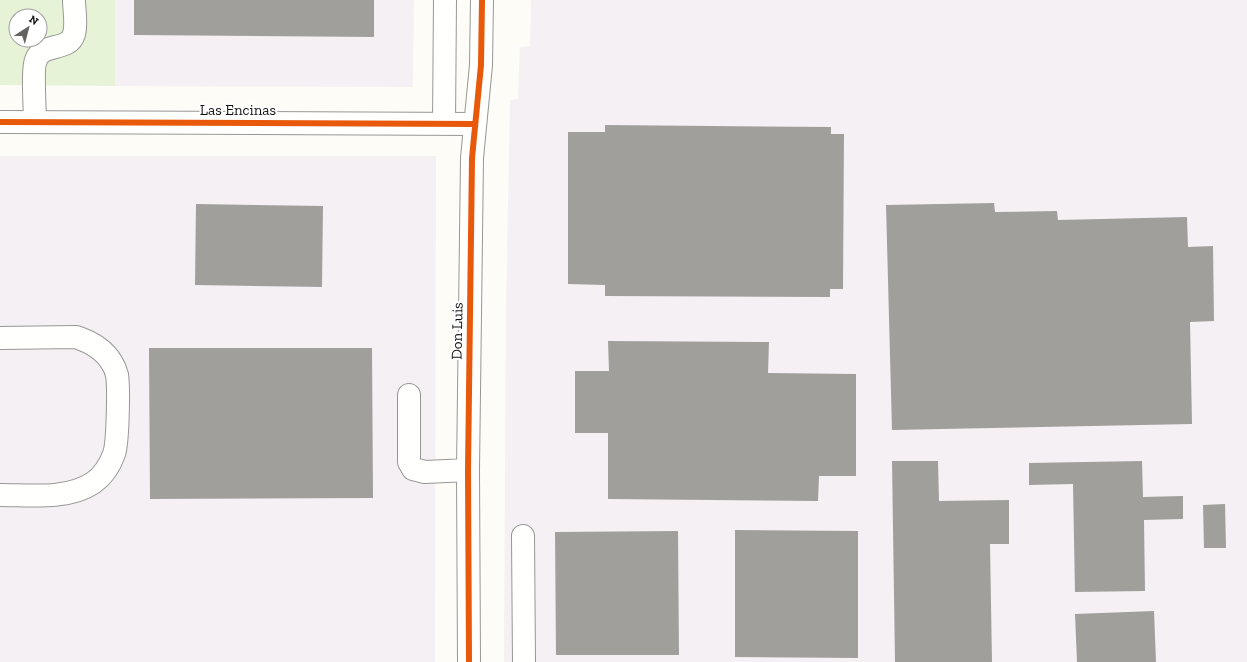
<svg xmlns="http://www.w3.org/2000/svg" width="1247" height="662" viewBox="0 0 1247 662" font-family="'Zilla Slab',serif">
  <style>
    .industrial { fill: #f5f0f3 }
    .green { fill: #e7f3d7; fill-rule: evenodd }
    .building { fill: #a19f9c }
    .lines { fill: none; stroke-linecap: round; stroke-linejoin: round }
    .minor-casing { stroke: #979795; stroke-width: 24 }
    .minor { stroke: #fffffe; stroke-width: 22 }
    .cycleway-casing { stroke: #fff; stroke-width: 8 }
    .cycleway { stroke: #e8590c; stroke-width: 6 }
    .labels { text-anchor: middle; dominant-baseline: central; stroke-width: 4; stroke-linejoin: round; paint-order: stroke }
    .street-label { font-size: 15px; fill: #111; stroke: #fff }
  </style>
  <rect width="100%" height="100%" fill="#fdfcf7"/>
  <path class="industrial" d="M115 0H414L413 87 115 86Z
    M531 0H1247V662H504L506 309 510 100 518 99 520 47 530 46Z
    M0 156H436L435 662H0Z"/>
  <path class="green" d="M0 0H115V86L0 85ZM16 16H40V40H16Z"/>
  <path class="building" d="M134 0H374V37L134 35Z
    M605 125 831 127V134H844L843 289H830V297L605 296V285L568 284V132H605Z
    M994 203 995 212 1057 211 1058 220 1187 217 1188 247 1213 246 1214 321 1190 322 1192 424 892 430 886 205Z
    M196 204 323 206 322 287 195 285Z
    M608 341 769 342 768 373 856 374V476H819L818 501 608 499V433H575V371H609Z
    M149 348H372L373 498 150 499Z
    M892 461H938L939 501 1009 500V544H990L992 662H895Z
    M1142 461 1143 497 1183 496V519L1144 520 1145 591 1075 592 1073 484 1029 485V463Z
    M1225 504 1226 548H1204L1203 505Z
    M735 530 858 531V658L735 657Z
    M678 531 679 655H556L555 532Z
    M1154 611 1156 662H1077L1075 614Z"/>
  <g class="lines">
    <defs>
      <path id="minor" d="M0 122 475 124
        M35 122C35 110 32 68 36 60 42 42 69 52 74 34 77 24 74 10 74 0
        M444 124 445 0
        M0 338 76 337C91 342 104 349 112 363 114 366 116 371 117 375 119 387 118 443 114 454 110 465 103 476 93 483 67 500 30 495 0 495
        M409 395V462L413 469 425 472 468 470
        M523 536 524 662
        M469 662 468 470 472 158 481 65 482 0"/>
    </defs>
    <use href="#minor" class="minor-casing"/>
    <use href="#minor" class="minor"/>
    <defs>
      <path id="cycleway" d="M0 122 475 124
        M469 662 468 470 472 158 481 65 482 0"/>
    </defs>
    <use href="#cycleway" class="cycleway-casing"/>
    <use href="#cycleway" class="cycleway"/>
  </g>
  <g class="labels">
    <g class="street-label">
      <text x="238" y="110">Las Encinas</text>
      <text transform="translate(457 331) rotate(-89)">Don Luis</text>
    </g>
  </g>
  <g transform="translate(28 28) rotate(36)"><circle r="19" fill="#ffffff" stroke="#a0a0a0"/>
  <path d="M0-3L7 15L0 10L-7 15Z" fill="#646362"/>
  <text y="-6" font-size="11" font-weight="bold" text-anchor="middle" fill="#111111">N</text>
  </g>
</svg>
